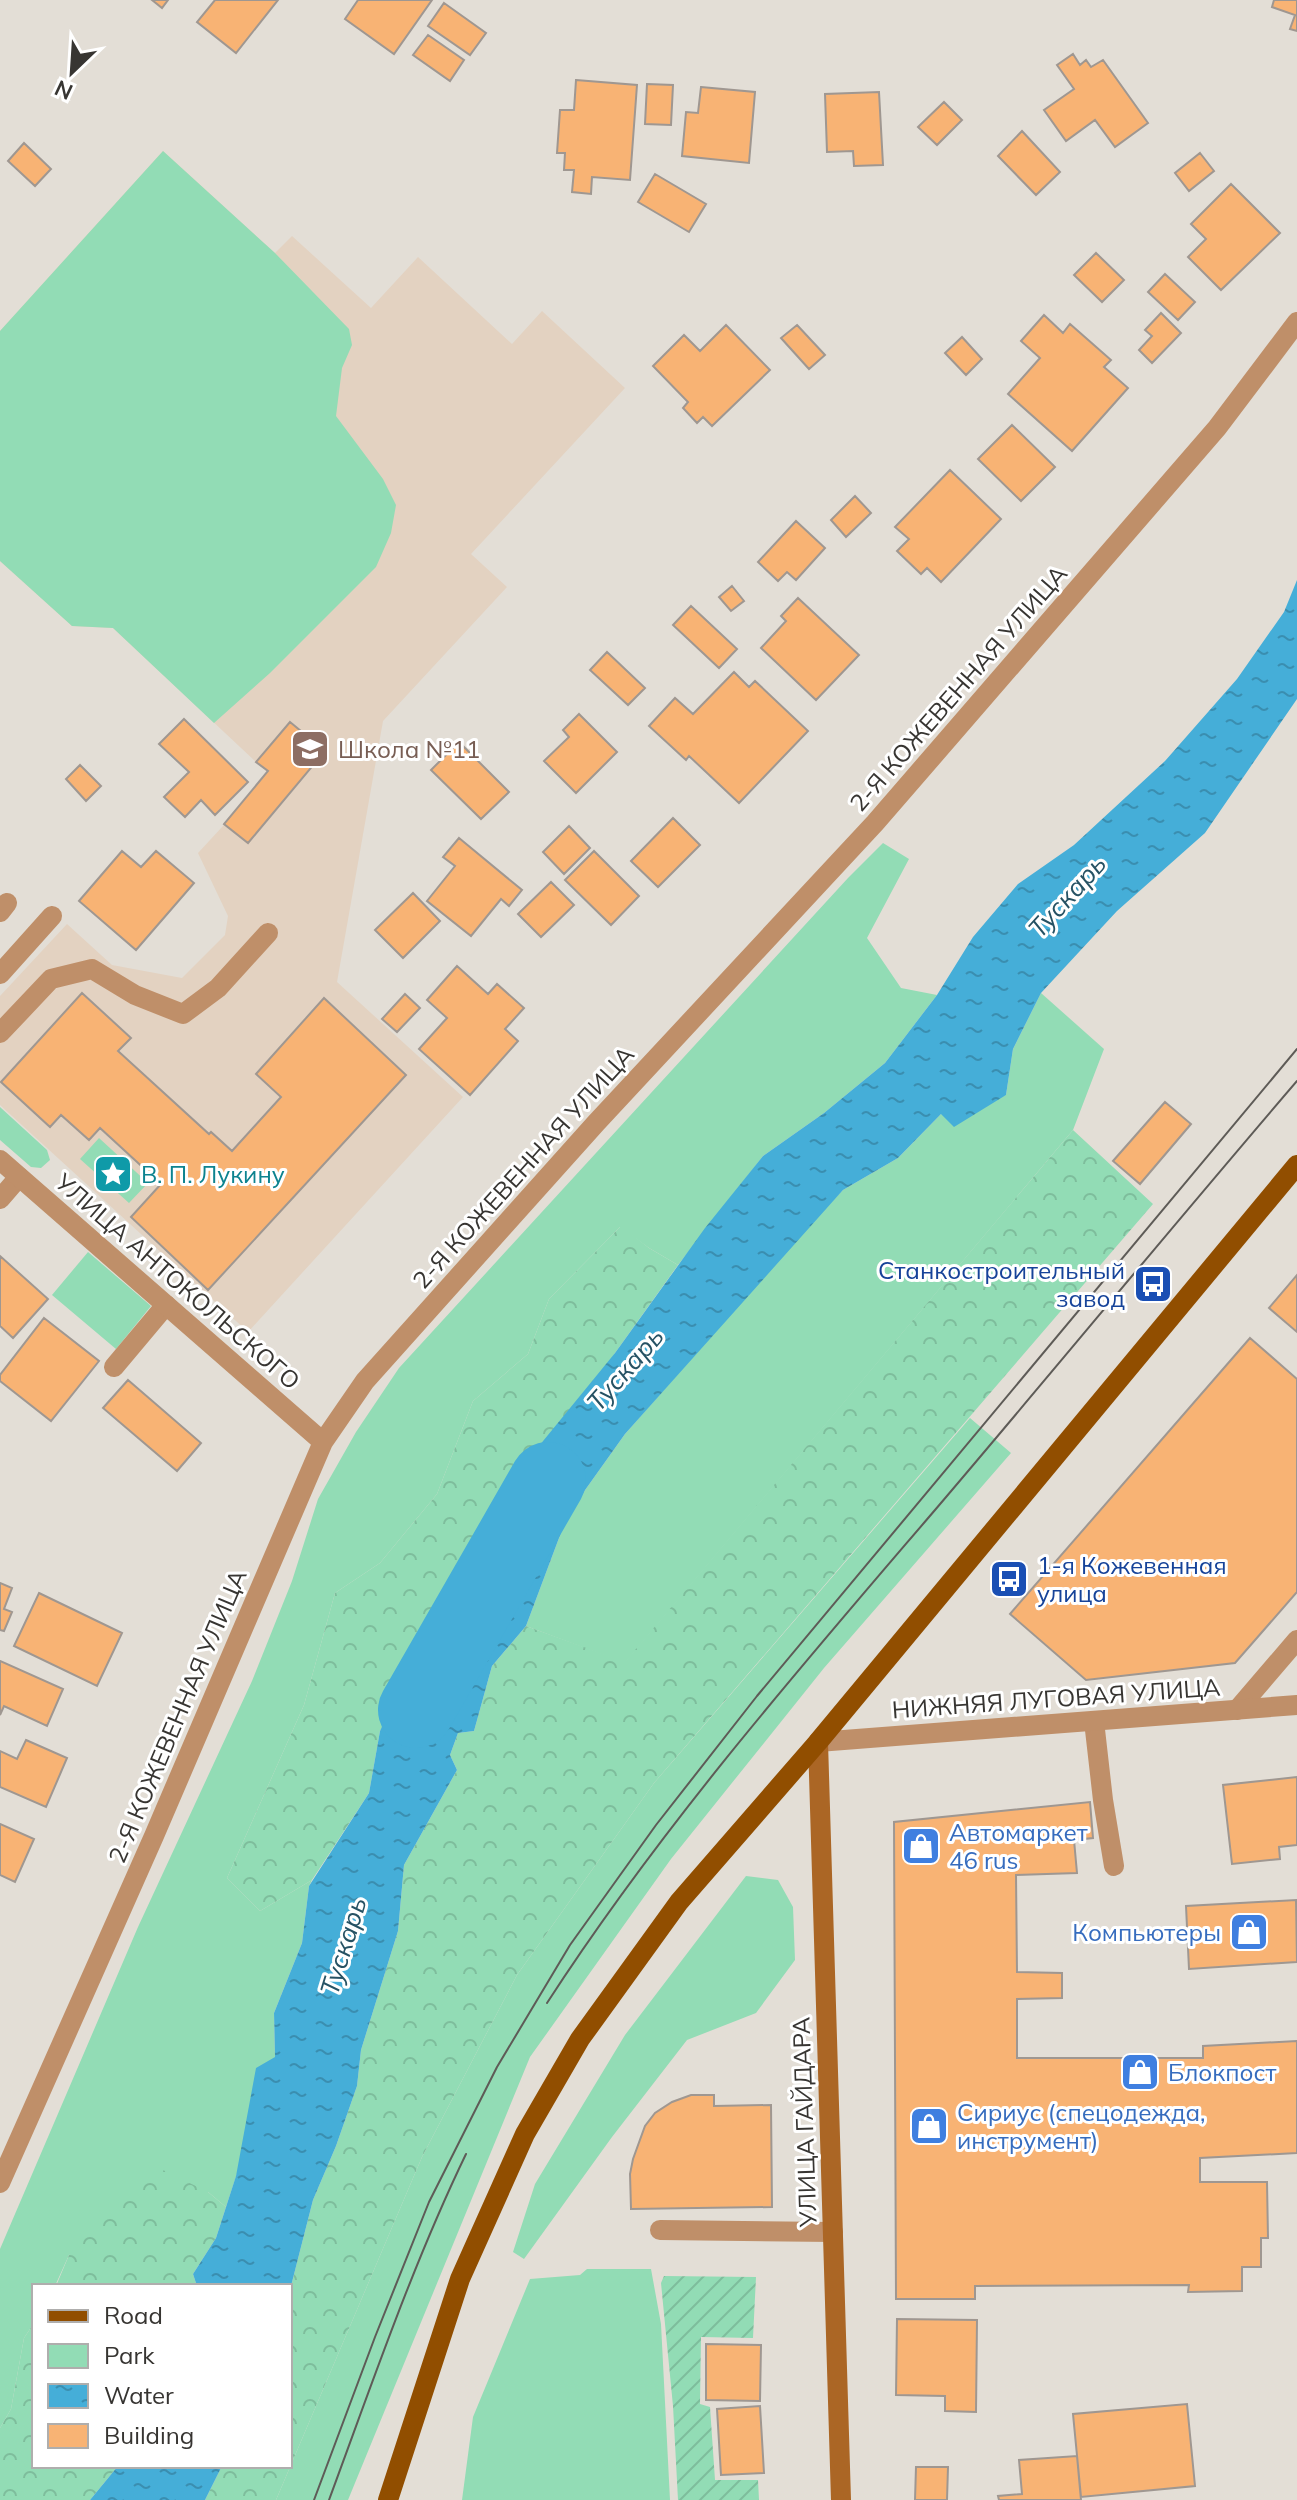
<svg xmlns="http://www.w3.org/2000/svg" width="1297" height="2500" viewBox="0 0 1297 2500" font-family="Mulish,sans-serif">
  <style>
    .education { fill: #e3d2c1 }
    .green { fill: #92dcb5 }
    .forest { fill: url(#forest-crowns) }
    .garden { fill: url(#garden-furrows) }
    .water { fill: url(#water-ripples) }
    .lines { fill: none; stroke-linecap: round; stroke-linejoin: round }
    .river { stroke: #45aed8; stroke-width: 76 }
    .building { fill: #f8b374; stroke: #9f9791; stroke-width: 2 }
    .lane { stroke: #bf8f69; stroke-width: 20 }
    .street { stroke: #bf8f69; stroke-width: 20 }
    .secondary { stroke: #ab6625; stroke-width: 20 }
    .primary { stroke: #914e00; stroke-width: 20 }
    .tram { stroke: #5e5b57; stroke-width: 2 }
    .labels { text-anchor: middle; dominant-baseline: central; stroke-width: 6; stroke-linejoin: round; paint-order: stroke }
    .street-label { font-size: 24px; fill: #373532; stroke: #fff }
    .education-label { font-size: 24px; fill: #785e54; stroke: #fff; text-anchor: start }
    .culture-label { font-size: 24px; fill: #0d838f; stroke: #fff; text-anchor: start }
    .transit-label { font-size: 24px; fill: #164399; stroke: #fff; text-anchor: end }
    .shop-label { font-size: 24px; fill: #366cbe; stroke: #fff; text-anchor: start }
    .water-label { font-size: 26px; font-style: italic; fill: #265264; stroke: #fff }
  </style>
  <defs>
    <pattern id="forest-crowns" width="20" height="18" patternUnits="userSpaceOnUse" patternTransform="scale(2)"><rect width="20" height="18" fill="#92dcb5"/><path d="M2 6a3 3 0 1 1 6 0M12 15a3 3 0 1 1 6 0" fill="none" stroke="#7ebd9c"/></pattern>
    <pattern id="garden-furrows" width="10" height="10" patternUnits="userSpaceOnUse" patternTransform="scale(2)"><rect width="10" height="10" fill="#92dcb5"/><path d="M-1 1l2-2M0 10L10 0M9 11l2-2" fill="none" stroke="#7ebd9c"/></pattern>
    <pattern id="water-ripples" width="26" height="14" patternUnits="userSpaceOnUse" patternTransform="scale(2)"><rect width="26" height="14" fill="#45aed8"/><path d="M2 4q2-2 4 0t4 0M15 11q2-2 4 0t4 0" fill="none" stroke="#3a8eb0"/></pattern>
  </defs>
  <rect width="100%" height="100%" fill="#e3ded6"/>
  <path class="education" d="M163 151 275 253 292 236 371 308 418 257 512 344 542 311 625 388 471 554 507 587 383 721 337 982 463 1097 248 1332 0 1105V996L67 924 112 965 182 978 225 935 228 916 198 853 270 775 113 628 72 626 0 561V331Z"/>
  <path class="green" d="M163 151 275 253 349 329 352 345 342 368 336 416 383 479 396 505 391 533 376 567 270 673 214 723 113 628 72 626 0 561V331Z
    M883 843 909 859 867 938 901 988 937 995 885 1063 824 1113 763 1156 678 1265 649 1248 620 1227 549 1299 528 1354 473 1401 437 1494 380 1563 335 1593 304 1705 227 1878 260 1911 312 1880 309 1886 302 1943 274 2013 275 2057 226 2207 208 2192 69 2255 55 2286H34V2323L24 2338 11 2409 0 2428V2249L138 1927 252 1681 292 1581 318 1499 356 1432 399 1368 848 878Z
    M1041 993 1104 1049 1073 1130 625 1663 526 1626 568 1514 625 1434 806 1229 843 1190 898 1158 941 1114 1006 1095 1013 1049Z
    M0 1107 47 1150 50 1160 41 1168 31 1167 0 1140Z
    M99 1138 148 1183 129 1203 80 1159Z
    M88 1252 151 1306 116 1349 52 1295Z
    M970 1418 1011 1453 824 1668 671 1859 530 2057 348 2500H276L422 2157 517 1975 654 1783Z
    M746 1876 778 1880 793 1907 795 1960 756 2013 687 2040 612 2137 524 2259 513 2252 535 2184 625 2035Z
    M587 2269H651L661 2324 670 2500H462L473 2417 530 2279 580 2275Z"/>
  <path class="forest" d="M1073 1130 1153 1204 654 1783 517 1975 422 2157 276 2500H205L222 2466H290V2290L313 2200 336 2146 357 2086 361 2050 398 1931 404 1865 457 1770 450 1755 458 1733 474 1731 492 1666 526 1626 625 1662Z
    M621 1226 649 1248 678 1265 615 1353 490 1552 497 1568 465 1624 443 1630 380 1731 369 1793 312 1880 260 1911 227 1878 304 1705 335 1593 380 1563 437 1494 473 1401 528 1354 549 1299Z
    M163 2170 208 2192 226 2207 216 2238 193 2274 197 2286H56L69 2255 115 2196Z
    M34 2323V2466H118L90 2500H0V2428L11 2409 24 2338Z"/>
  <path class="garden" d="M664 2276 756 2277 753 2338 701 2337 700 2404 710 2407 715 2480H758L759 2500H678L673 2406 661 2283Z"/>
  <path class="water" d="M1297 580V699L1205 833 1117 911 1041 993 1013 1049 1006 1095 954 1127 941 1114 898 1158 843 1190 625 1434 568 1514 526 1626 492 1666 474 1731 458 1733 450 1755 457 1770 404 1865 398 1931 361 2050 357 2086 336 2146 313 2200 290 2290V2286H197L193 2274 216 2238 236 2176 256 2068 275 2057 274 2013 302 1943 309 1886 369 1793 380 1731 417 1653 443 1630 465 1624 497 1568 490 1552 489 1529 530 1457 615 1353 705 1228 763 1156 824 1113 885 1063 937 995 973 937 1018 884 1074 845 1165 761 1237 679 1284 612Z
    M118 2466H222L205 2500H90Z"/>
  <g class="lines">
    <path class="river" d="M416 1710 548 1480"/>
  </g>
  <path class="building" d="M152 0H168L162 8Z
    M215 0H278L236 53 197 22Z
    M358 0H432L394 54 345 19Z
    M1274 0H1297V31L1290 29 1295 15 1272 7Z
    M444 3 486 33 470 55 428 26Z
    M428 35 464 60 450 81 413 55Z
    M1073 54 1080 65 1086 60 1091 67 1103 60 1148 123 1115 147 1095 120 1066 141 1044 110 1074 89 1057 65Z
    M576 80 637 85 630 180 592 177 591 194 572 192 574 170H564L565 153H557L560 110H574Z
    M647 84 673 85 671 125 645 124Z
    M701 87 755 92 749 163 682 156 686 112 698 113Z
    M879 92 883 165 854 166 853 151 827 152 825 94Z
    M944 102 962 120 937 145 918 127Z
    M1022 131 1060 172 1036 195 998 156Z
    M24 143 51 169 35 186 8 161Z
    M1200 153 1214 171 1189 191 1175 173Z
    M655 174 706 204 689 232 638 202Z
    M1231 184 1280 233 1221 290 1188 257 1206 239 1191 224Z
    M1096 253 1124 280 1102 302 1074 275Z
    M1165 274 1195 302 1178 320 1148 292Z
    M1161 313 1181 333 1152 363 1139 350 1152 336 1145 330Z
    M1044 315 1063 333 1070 324 1111 360 1104 367 1128 388 1072 451 1008 394 1040 358 1021 341Z
    M726 325 770 370 712 426 703 417 697 423 683 408 688 402 653 366 684 335 700 351Z
    M797 325 825 355 809 369 781 338Z
    M962 337 982 359 966 375 945 353Z
    M1012 425 1055 467 1021 501 978 459Z
    M950 470 1001 519 941 582 927 568 921 574 897 551 909 539 895 527Z
    M855 496 871 513 846 537 831 520Z
    M796 521 825 548 796 580 787 572 778 581 758 562Z
    M732 586 744 601 731 611 719 597Z
    M798 598 859 655 816 700 761 648 786 621 781 616Z
    M691 606 737 649 719 668 673 625Z
    M607 652 645 688 628 705 590 670Z
    M734 672 749 687 755 681 808 731 739 803 689 756 686 760 649 726 675 698 693 714Z
    M579 714 617 752 576 793 544 761 569 737 563 730Z
    M184 719 248 782 215 815 201 800 185 817 164 797 189 772 159 744Z
    M290 722 325 751 248 843 224 824 268 771 256 762Z
    M459 742 509 792 481 819 431 770Z
    M80 765 101 786 86 801 66 779Z
    M673 818 700 845 658 887 631 861Z
    M569 826 590 848 564 874 543 852Z
    M459 838 522 890 509 906 501 899 471 936 427 901 455 866 443 857Z
    M122 851 141 867 156 851 194 883 136 950 79 901Z
    M594 851 639 896 611 925 565 880Z
    M551 882 574 905 541 937 518 914Z
    M413 893 440 921 403 958 375 930Z
    M457 966 488 994 497 984 524 1008 505 1029 518 1041 470 1095 419 1049 447 1018 427 1000Z
    M82 993 131 1038 118 1051 209 1134 211 1132 232 1151 281 1097 256 1074 324 998 406 1075 208 1290 131 1217 161 1184 100 1128 89 1140 61 1115 50 1127 1 1082Z
    M405 994 420 1008 397 1032 382 1019Z
    M1165 1102 1191 1124 1140 1184 1113 1161Z
    M0 1256 48 1299 13 1338 0 1326Z
    M1297 1275V1332L1269 1308Z
    M44 1318 99 1361 51 1421 0 1381V1375Z
    M1250 1338 1297 1379V1592L1235 1663 1086 1680 1010 1614Z
    M128 1380 201 1443 177 1471 103 1408Z
    M0 1583 12 1588 4 1609 12 1612 4 1631 0 1630Z
    M39 1593 122 1633 97 1686 14 1646Z
    M0 1661 63 1689 47 1726 4 1706 0 1715Z
    M26 1740 67 1758 46 1807 0 1787V1751L17 1759Z
    M1297 1777V1845L1279 1847 1280 1859 1232 1864 1223 1785Z
    M1090 1802 1093 1838 1074 1840 1077 1873 1016 1875 1017 1972 1062 1973V1998L1017 1999V2058H1203V2046L1297 2041V2153L1200 2158V2182H1267L1268 2238H1261V2267H1242V2291L1188 2292 1189 2285 975 2286V2299H896L894 1822Z
    M0 1824 34 1839 15 1882 0 1875Z
    M1296 1900 1297 1962 1189 1969 1186 1906Z
    M691 2095H714V2106L771 2105 772 2207 631 2209 630 2174 633 2159 645 2126 655 2113 672 2102Z
    M897 2319 977 2320 976 2412 945 2411V2396L896 2395Z
    M706 2344 761 2345 760 2401 706 2400Z
    M1187 2404 1195 2486 1081 2497 1073 2414Z
    M760 2406 764 2473 721 2475 717 2409Z
    M1077 2456 1081 2500H999L998 2496 1022 2494 1019 2460Z
    M916 2467H948L947 2500H915Z"/>
  <g class="lines">
    <path class="lane" d="M0 912 7 903
      M0 974 52 916
      M0 1033 51 979 92 969 135 995 183 1014 218 988 268 933
      M0 1199 19 1177
      M114 1367 166 1305
      M1237 1710 1297 1640
      M1094 1721 1103 1800 1114 1866
      M660 2230 833 2232"/>
    <path class="street" d="M0 1160 323 1442
      M818 1742 1297 1705
      M0 2183 154 1836 323 1442 365 1381 596 1123 875 823 1217 428 1297 322"/>
    <path class="secondary" d="M818 1742 841 2500"/>
    <path class="primary" d="M388 2500 460 2279 525 2134 580 2039 679 1902 818 1742 1297 1165"/>
    <path class="tram" d="M547 2003C661 1827 799 1669 935 1510 1056 1368 1175 1223 1297 1081
      M314 2500 375 2337 429 2202 497 2067 570 1945 656 1825 757 1696 1297 1049
      M329 2500C372 2384 412 2266 466 2154"/>
  </g>
  <defs>
    <symbol id="school-square" viewBox="-11 -11 22 22"><rect x="-9" y="-9" width="18" height="18" rx="4" fill="#8d6e63" stroke="#fff"/><path d="M0-5L7-2L0 1L-7-2ZM-4 1L0 2.5L4 1V4Q0 6-4 4Z" fill="#fff"/></symbol>
    <symbol id="sight-square" viewBox="-11 -11 22 22"><rect x="-9" y="-9" width="18" height="18" rx="4" fill="#0f9aa8" stroke="#fff"/><path d="M0-6L1.8-2.2L6-1.7L2.9 1.2L3.7 5.4L0 3.3L-3.7 5.4L-2.9 1.2L-6-1.7L-1.8-2.2Z" fill="#fff"/></symbol>
    <symbol id="bus-square" viewBox="-11 -11 22 22"><rect x="-9" y="-9" width="18" height="18" rx="4" fill="#1a4fb4" stroke="#fff"/><path d="M-5-6H5V4H4V6H2V4H-2V6H-4V4H-5ZM-3.5-4V0h7V-4ZM-3.5 1.2v1.5H-2V1.2ZM2 1.2v1.5H3.5V1.2Z" fill="#fff"/></symbol>
    <symbol id="shop-square" viewBox="-11 -11 22 22"><rect x="-9" y="-9" width="18" height="18" rx="4" fill="#3f7fe0" stroke="#fff"/><path d="M-5-2.5h2.3a2.7 3.5 0 0 1 5.4 0H5L5.5 6h-11ZM-1.5-2.5h3a1.5 2.3 0 0 0-3 0Z" fill="#fff"/></symbol>
  </defs>
  <g fill-rule="evenodd">
    <use href="#school-square" x="288" y="727" width="44" height="44"/>
    <use href="#sight-square" x="91" y="1152" width="44" height="44"/>
    <use href="#bus-square" x="1131" y="1262" width="44" height="44"/>
    <use href="#bus-square" x="987" y="1557" width="44" height="44"/>
    <use href="#shop-square" x="899" y="1824" width="44" height="44"/>
    <use href="#shop-square" x="1227" y="1910" width="44" height="44"/>
    <use href="#shop-square" x="1118" y="2050" width="44" height="44"/>
    <use href="#shop-square" x="907" y="2104" width="44" height="44"/>
  </g>
  <g class="labels">
    <g class="street-label">
      <text transform="translate(958 688) rotate(-49)">2-Я КОЖЕВЕННАЯ УЛИЦА</text>
      <text transform="translate(523 1167) rotate(-48)">2-Я КОЖЕВЕННАЯ УЛИЦА</text>
      <text transform="translate(178 1281) rotate(41)">УЛИЦА АНТОКОЛЬСКОГО</text>
      <text transform="translate(1056 1698) rotate(-4)">НИЖНЯЯ ЛУГОВАЯ УЛИЦА</text>
      <text transform="translate(177 1716) rotate(-67)">2-Я КОЖЕВЕННАЯ УЛИЦА</text>
      <text transform="translate(804 2122) rotate(-92)">УЛИЦА ГАЙДАРА</text>
    </g>
    <g class="education-label">
      <text x="338" y="749">Школа №11</text>
    </g>
    <g class="culture-label">
      <text x="141" y="1174">В. П. Лукину</text>
    </g>
    <g class="transit-label">
      <text x="1125" y="1270">Станкостроительный<tspan x="1125" dy="28">завод</tspan></text>
      <text x="1037" y="1565" text-anchor="start">1-я Кожевенная<tspan x="1037" dy="28">улица</tspan></text>
    </g>
    <g class="shop-label">
      <text x="949" y="1832">Автомаркет<tspan x="949" dy="28">46 rus</tspan></text>
      <text x="1221" y="1932" text-anchor="end">Компьютеры</text>
      <text x="1168" y="2072">Блокпост</text>
      <text x="957" y="2112">Сириус (спецодежда,<tspan x="957" dy="28">инструмент)</tspan></text>
    </g>
    <g class="water-label">
      <text transform="translate(1067 896) rotate(-48)">Тускарь</text>
      <text transform="translate(625 1369) rotate(-49)">Тускарь</text>
      <text transform="translate(343 1946) rotate(-73)">Тускарь</text>
    </g>
  </g>
  <rect x="32" y="2284" width="260" height="184" fill="#ffffff" stroke="#afaead" stroke-width="2"/>
  <rect x="48" y="2310" width="40" height="12" fill="#914e00" stroke="#afaead" stroke-width="2"/>
  <text x="104" y="2324" font-size="24" fill="#373532">Road</text>
  <rect x="48" y="2344" width="40" height="24" fill="#92dcb5" stroke="#afaead" stroke-width="2"/>
  <text x="104" y="2364" font-size="24" fill="#373532">Park</text>
  <rect x="48" y="2384" width="40" height="24" fill="url(#water-ripples)" stroke="#afaead" stroke-width="2"/>
  <text x="104" y="2404" font-size="24" fill="#373532">Water</text>
  <rect x="48" y="2424" width="40" height="24" fill="#f8b374" stroke="#afaead" stroke-width="2"/>
  <text x="104" y="2444" font-size="24" fill="#373532">Building</text>
  <g transform="translate(72 72) rotate(205)" stroke="#ffffff" stroke-width="6" paint-order="stroke">
  <path d="M0-6L14 30L0 20L-14 30Z" fill="#373532"/>
  <text y="-12" font-size="22" font-weight="bold" text-anchor="middle" fill="#373532">N</text>
  </g>
</svg>
